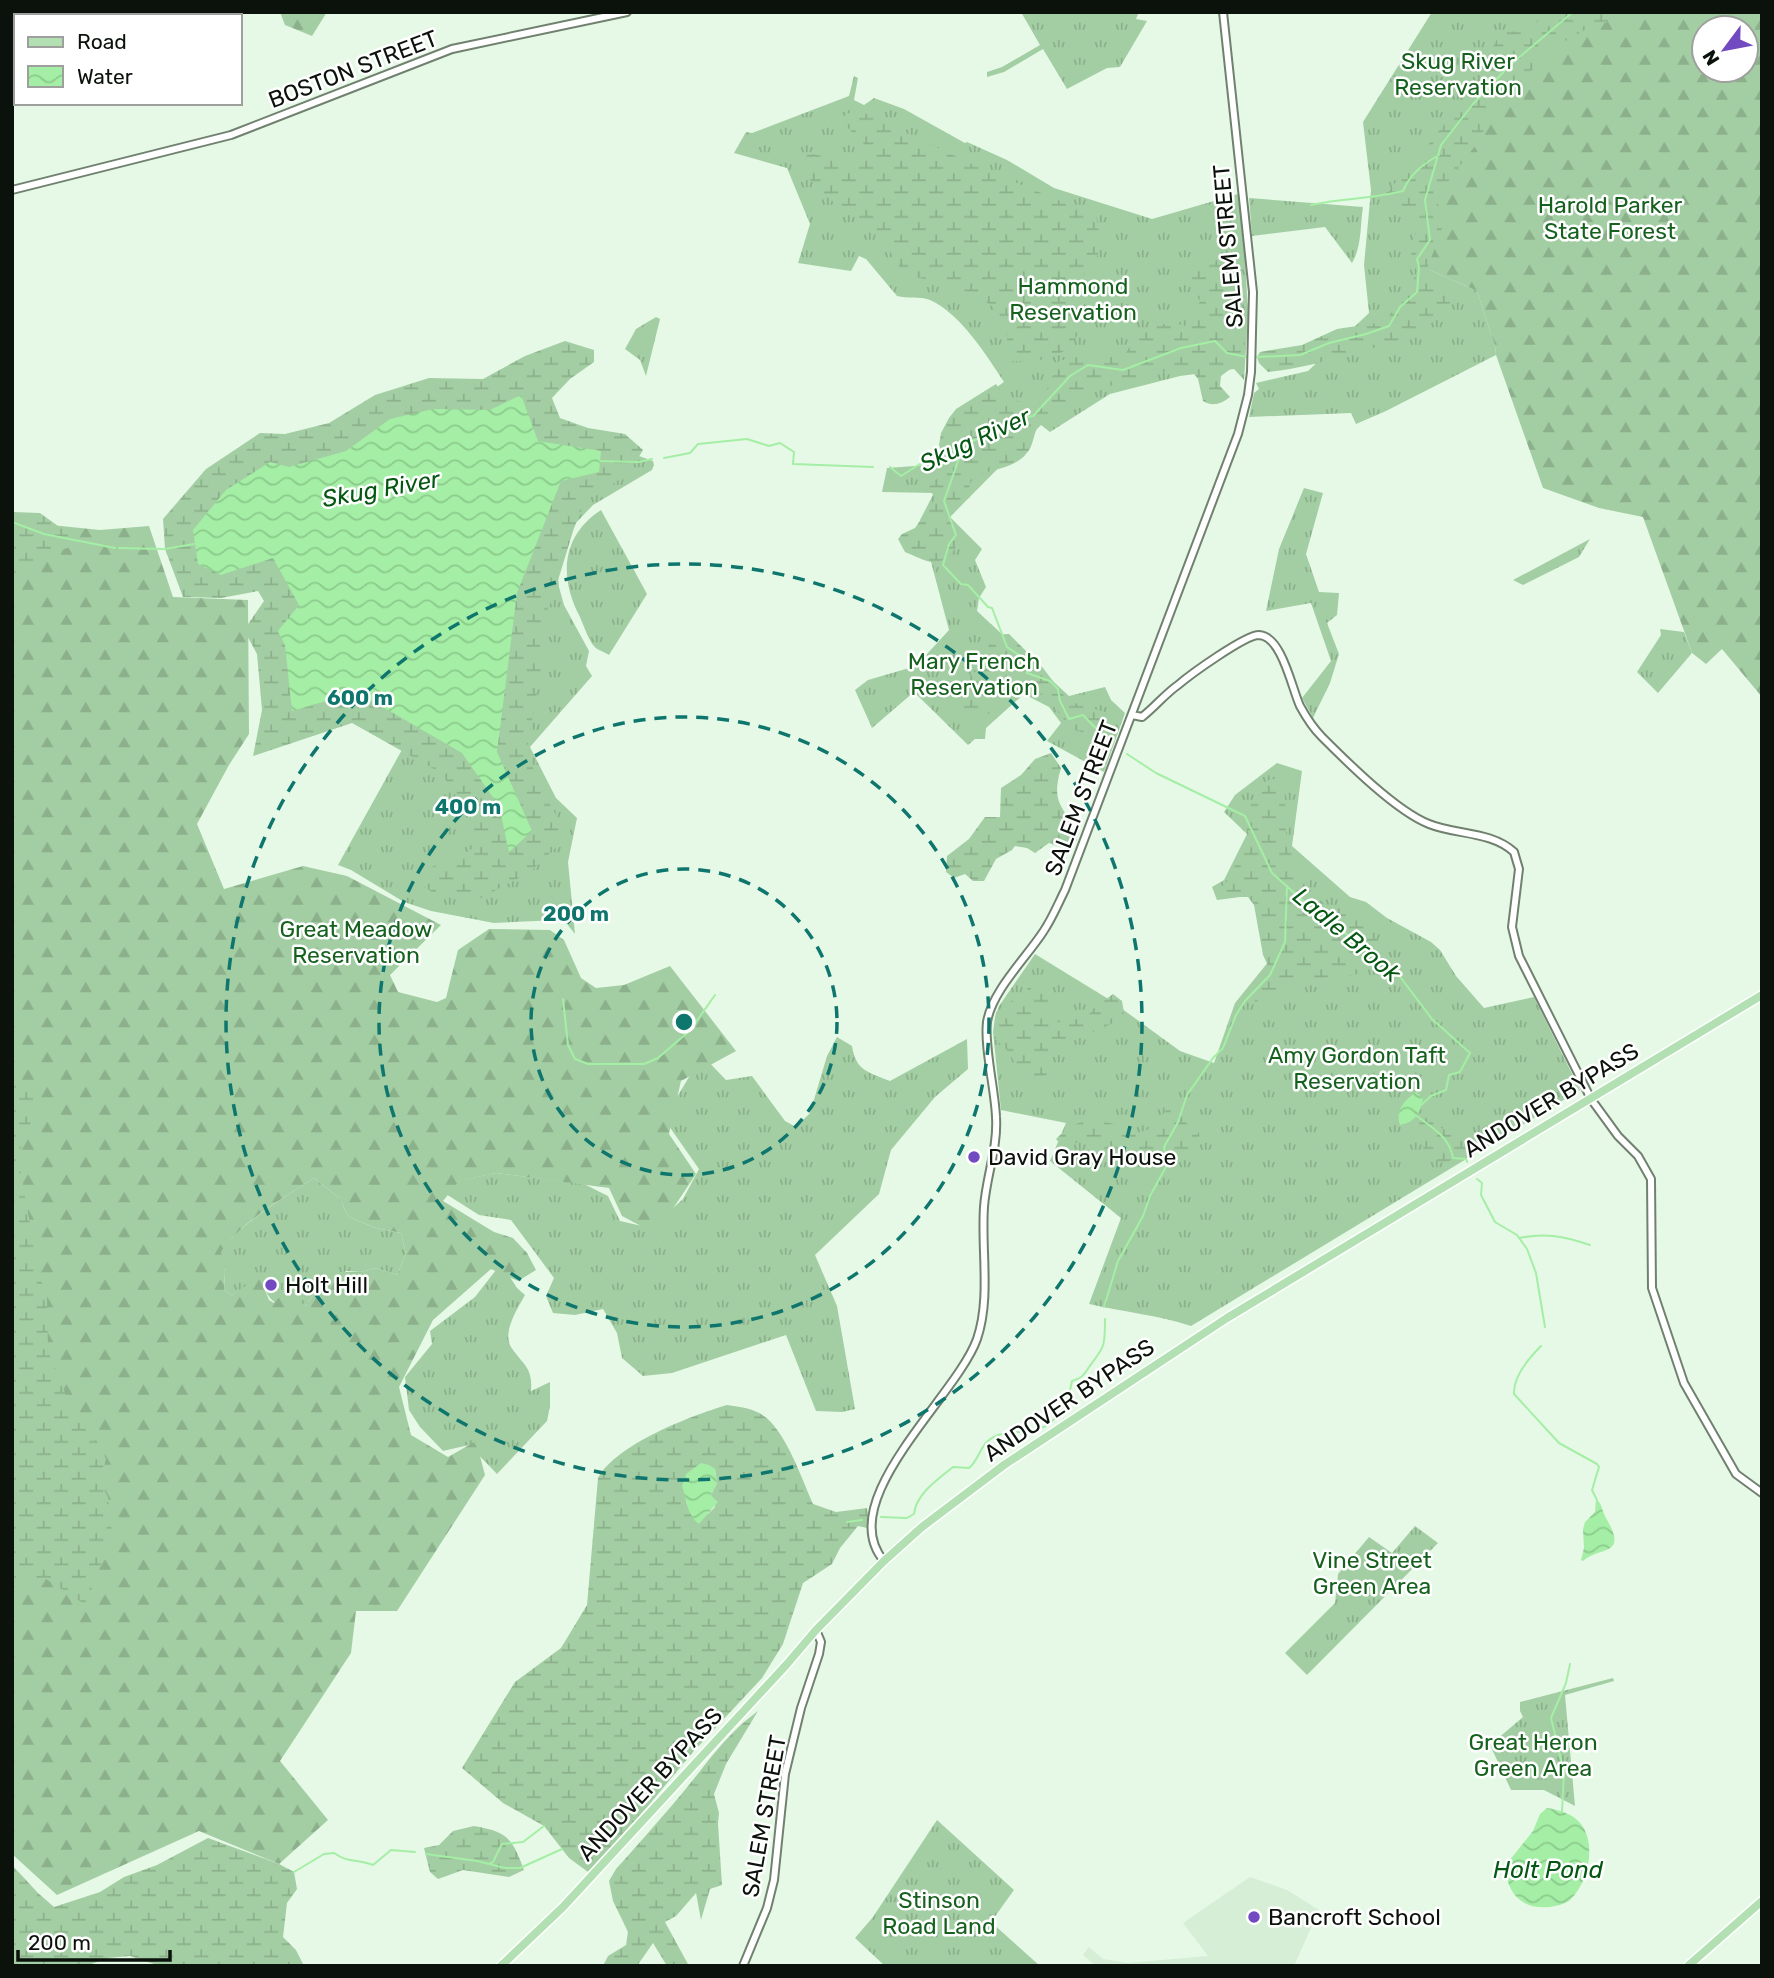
<svg xmlns="http://www.w3.org/2000/svg" width="1774" height="1978" viewBox="0 0 1774 1978" font-family="Rubik,sans-serif">
  <style>
    .built { fill: #d6eed5 }
    .grass { fill: url(#grass-tufts) }
    .forest { fill: url(#forest-firs); fill-rule: evenodd }
    .wetland { fill: url(#wetland-marsh); fill-rule: evenodd }
    .water { fill: url(#water-waves) }
    .lines { fill: none; stroke-linecap: round; stroke-linejoin: round }
    .stream { stroke: #a4eea5; stroke-width: 2 }
    .minor-casing { stroke: #718170; stroke-width: 10 }
    .major-casing { stroke: #fff; stroke-width: 11 }
    .minor { stroke: #fff; stroke-width: 6 }
    .major { stroke: #b2e0b3; stroke-width: 8 }
    .ring { fill: none; stroke: #0f766e; stroke-width: 3.5; stroke-dasharray: 12 9 }
    .poi-dot { fill: #7149c1; stroke: #fff; stroke-width: 2.5 }
    .labels { text-anchor: middle; dominant-baseline: central; stroke-width: 5; stroke-linejoin: round; paint-order: stroke }
    .park-label { font-size: 23px; fill: #17611f; stroke: #fff }
    .street-label { font-size: 23px; fill: #0b120b; stroke: #fff }
    .poi-label { font-size: 23px; fill: #0b120b; stroke: #fff; text-anchor: start }
    .water-label { font-size: 24px; font-style: italic; fill: #055713; stroke: #fff }
    .centre { fill: #0f766e; stroke: #fff; stroke-width: 3.5 }
    .ring-label { font-size: 21px; text-anchor: middle; font-weight: bold; fill: #0f766e; stroke: #fff; stroke-width: 5; stroke-linejoin: round; paint-order: stroke }
  </style>
  <defs>
    <pattern id="grass-tufts" width="24" height="20" patternUnits="userSpaceOnUse" patternTransform="scale(1.75)"><rect width="24" height="20" fill="#a3cea3"/><path d="M3 7l-1-3M5 7V3M7 7l1-3M15 17l-1-3M17 17v-4M19 17l1-3" fill="none" stroke="#8bb08b"/></pattern>
    <pattern id="forest-firs" width="22" height="20" patternUnits="userSpaceOnUse" patternTransform="scale(1.75)"><rect width="22" height="20" fill="#a3cea3"/><path d="M5 1l3.5 6h-7zM16 11l3.5 6h-7z" fill="#8bb08b"/></pattern>
    <pattern id="wetland-marsh" width="20" height="14" patternUnits="userSpaceOnUse" patternTransform="scale(1.75)"><rect width="20" height="14" fill="#a3cea3"/><path d="M1 5h8M5 5V1M11 12h8M15 12V8" fill="none" stroke="#8bb08b"/></pattern>
    <pattern id="water-waves" width="16" height="10" patternUnits="userSpaceOnUse" patternTransform="scale(1.75)"><rect width="16" height="10" fill="#a4eea5"/><path d="M0 5q4-4 8 0t8 0" fill="none" stroke="#8ccb8d"/></pattern>
  </defs>
  <rect width="100%" height="100%" fill="#e6f9e6"/>
  <path class="built" d="M1250 1877 1287 1890 1319 1910 1294 1966H1096L1083 1955 1089 1947 1103 1959 1128 1963 1208 1956 1183 1923Z"/>
  <path class="grass" d="M1021 12H1139L1136 19 1147 21 1120 67 1107 68 1067 89 1043 49 1004 72 987 77V72L1002 67 1040 45Z
    M1432 12H1575L1544 51 1414 263 1477 291 1495 346 1496 355 1386 411 1356 424 1351 413 1249 417 1254 393 1259 389 1256 383 1308 371 1369 313 1364 265 1371 190 1363 122Z
    M854 76 858 78 854 100 864 105 874 98 904 109 965 143 967 142 1007 160 1054 188 1152 219 1238 194 1245 258 1248 315 1244 380 1234 369 1180 376 1110 394 1050 432 1041 425 950 517 982 549 975 560 986 587 979 598 977 611 1069 696 1105 687 1111 700 1125 713 1104 772 1047 741 1061 723 1049 707 1024 694 986 728 985 739H975L968 745 914 692 872 728 855 690 868 680 916 666 949 630 920 520 934 493 882 492 887 468 957 463 953 418 1004 382C987 356 960 313 930 300 920 296 907 299 897 296L866 259 859 256 851 271 798 263 810 224 787 168 734 153 746 132 752 133 849 96Z
    M1249 198 1363 207C1360 226 1362 246 1352 263L1325 227 1252 236Z
    M656 317 660 319 646 376 640 360 625 349 636 329Z
    M577 434 653 461 654 465 652 470 593 505 572 527 558 577 559 587 564 605 589 651 586 666 592 676 530 747 556 798 577 818 568 862 575 934 567 924 558 920 494 923 431 911 404 902 351 870 338 865Z
    M1304 488 1323 493 1306 554 1319 592 1339 593 1337 615 1327 623 1339 654 1330 683 1313 718 1302 698 1331 661 1311 603 1266 611 1279 549Z
    M601 510 647 594 609 655C606 653 603 652 599 650 590 646 584 626 580 617 559 578 561 536 601 510Z
    M1590 539 1579 557 1523 585 1513 580Z
    M1660 629 1684 632 1692 653 1658 693 1637 672 1661 635Z
    M1277 763 1302 771 1292 846 1350 897 1366 902 1387 918 1431 942 1440 950 1456 976 1484 1008 1534 997 1580 1090 1191 1326C1158 1315 1123 1312 1089 1304L1121 1218 1050 1161 1066 1123 1001 1110 993 1032 995 1017 999 1006 1035 954 1110 1000 1180 1051 1214 1063 1235 1003 1273 956 1255 904 1248 896 1217 900 1212 887 1224 880 1247 834 1224 812 1235 795Z
    M837 1037 852 1046C856 1071 868 1072 890 1081L967 1039 968 1069 935 1097 891 1150 879 1194 815 1255 837 1306 855 1409 842 1412 816 1411 786 1335 672 1373 643 1376 622 1358 617 1333 603 1309 575 1315 553 1313 546 1296 554 1278 511 1220 479 1215 446 1194 452 1182 496 1173 584 1184 608 1196 620 1221 651 1228 683 1199 699 1169 664 1119 702 1055 726 1080 752 1076 785 1121 796 1127 810 1113 827 1056Z
    M314 1178 339 1198 349 1217 376 1228 401 1233 406 1254 397 1275 376 1268 361 1272 346 1271 314 1294 305 1306C280 1304 273 1309 263 1285L267 1274 232 1295 224 1290 225 1271 220 1252C243 1221 282 1199 314 1178Z
    M505 1269 517 1288 525 1295C518 1308 502 1332 511 1347 523 1365 533 1367 531 1391L550 1382V1406L547 1421 497 1474 469 1445 443 1451 420 1427 409 1410 405 1377 432 1344 430 1331 475 1297 496 1270Z
    M1415 1526 1438 1543 1307 1675 1285 1653 1335 1603 1338 1574 1369 1537 1392 1553Z
    M1613 1678 1614 1681 1565 1695 1575 1806 1544 1790H1511L1490 1745 1523 1717 1520 1711V1702Z
    M937 1820 1014 1890 991 1922 1040 1966H885L855 1938 873 1917Z"/>
  <path class="forest" d="M280 12H327L312 36 285 25Z
    M1575 12H1762V697L1722 649 1706 664 1692 653 1643 517 1599 508 1543 488 1496 355 1495 346 1477 291 1414 263 1438 190ZM1704 28H1746V70H1704Z
    M12 521 100 530 149 526 173 597 248 600 249 734 229 765 197 824 224 889 303 866 347 876 441 925 390 975 398 992 437 1002 446 998 458 950 489 929 550 930 564 940 581 978 596 988 624 985 670 966 736 1051 681 1081 669 1134 696 1174 656 1234 622 1216 609 1188 496 1173 459 1181 443 1201 494 1232 513 1238 527 1253 536 1270 518 1281 491 1269 433 1320 399 1387 411 1435 448 1457 476 1441 485 1475 397 1611H356L351 1653 280 1761 328 1820 279 1864 199 1831 57 1895 12 1854ZM314 1178 339 1198 349 1217 376 1228 401 1233 406 1254 397 1275 376 1268 361 1272H331L305 1306 287 1289 274 1303 269 1300 263 1285 267 1280V1274H263L232 1295 224 1290 225 1271 221 1252C242 1221 282 1199 314 1178Z"/>
  <path class="wetland" d="M1546 12H1610L1608 22 1588 28 1546 52 1518 88 1490 112 1481 138 1440 192 1438 203 1442 230 1428 266C1432 281 1446 285 1450 303 1430 336 1386 344 1352 354 1322 362 1298 369 1268 372L1259 363 1257 357 1260 352 1302 345 1337 329 1384 322C1396 308 1411 288 1417 271 1401 246 1425 236 1412 216 1405 207 1392 204 1384 196L1396 182 1399 172 1423 155 1431 140 1478 85 1487 72 1491 50 1501 32 1527 31Z
    M856 109 974 165 1096 216C1099 229 1102 246 1096 259 1094 266 1085 270 1083 276 1079 285 1082 300 1082 309 1082 355 1050 363 1010 361L1005 352C1005 347 1008 340 1007 335 1004 292 937 283 904 274L879 234 831 200 808 178 806 153 856 162 865 145 839 119Z
    M1217 260C1232 264 1234 274 1237 288L1225 305 1233 321 1243 328 1244 341 1241 366 1233 367 1221 376 1220 386 1230 397C1221 404 1213 407 1203 401L1198 379 1190 369 1177 372H1153L1140 380 1124 382 1084 393 1069 399 1056 418 1039 425C1033 433 1034 446 1026 454 1012 471 980 470 973 479 969 483 970 490 966 494 962 498 954 503 951 510 946 521 971 541 945 559 932 567 918 557 905 552L898 539 902 534 915 528 935 499 929 487 941 473 945 462 939 445 941 433 949 418 956 409 996 384C1005 397 1019 405 1035 403L1047 389 1059 361 1082 355 1126 353C1138 331 1160 318 1185 326L1193 318 1200 301 1188 281 1189 272Z
    M565 341 594 350V362L570 379 552 398 560 418 588 428 625 434 643 450C628 476 615 485 587 498L574 528 552 600 544 617 539 639 542 663 527 749 538 783 562 826 561 843 530 872 479 899 436 895 422 885 420 874 446 859 464 854 477 845 471 818 441 773 352 723 253 756 262 710 257 654 244 630 264 601 258 591 221 598 183 597 165 549 163 519 206 469 260 433 285 434 329 423 375 395 429 378 483 379 525 356Z
    M12 512 40 513 76 539 72 546 29 563 12 576Z
    M1009 634 1043 668 1068 701 1105 712 1104 725 1094 735 1070 729C1055 706 1048 692 1021 684L987 715 972 718 955 707 945 688 948 678C991 677 977 659 995 635Z
    M1051 753 1061 768C1049 809 1068 805 1077 840L1062 848 1049 843 1035 853 1027 848 1015 846 1012 850 996 859 984 881H973L965 874 954 878 946 872 947 856 969 839 985 817H1000L1001 788 1021 775 1035 759Z
    M1272 779 1278 780C1290 798 1283 808 1285 827 1290 861 1302 880 1324 904L1346 907 1368 925 1385 951C1355 988 1344 971 1306 981 1287 985 1273 997 1255 1002L1253 989 1269 968 1263 955 1254 905 1248 897H1222L1218 893V887L1225 885 1249 837 1247 827 1250 807 1262 783Z
    M1031 982 1048 998 1050 1013 1056 1023 1087 1017 1093 1009 1113 994 1122 1001 1124 1013 1115 1022 1051 1051 1050 1069 1040 1085 1028 1082 1006 1049 994 1038 996 1012 1026 991Z
    M12 1080 24 1084 37 1105 18 1157 39 1274 47 1298 48 1351 67 1398 98 1443 106 1459 100 1482 108 1497 112 1533 86 1605 46 1579 12 1578V1245L19 1240 16 1178 12 1177Z
    M1178 1105 1184 1112 1187 1124 1199 1133 1200 1143 1193 1153 1147 1158 1100 1150 1081 1142 1062 1146 1056 1139C1084 1110 1105 1121 1138 1133L1155 1127 1168 1107Z
    M1419 1113 1443 1129 1461 1133 1475 1144 1468 1152H1460L1446 1164 1429 1158 1409 1123Z
    M727 1405C740 1407 753 1408 764 1416 786 1432 802 1479 813 1504L836 1512 867 1508 869 1521 867 1528 858 1526 840 1548 832 1564 803 1583 783 1644 762 1678 693 1752 648 1806 588 1872 569 1858 544 1826 503 1803 462 1768 515 1682 561 1648 587 1605 598 1478C617 1444 690 1416 727 1405ZM715 1469 717 1483 711 1495 715 1507 708 1514C678 1504 691 1509 683 1486L685 1478Z
    M758 1711 726 1764 714 1794 719 1813 718 1824 722 1885 710 1889 701 1920 696 1893 676 1916 665 1922 689 1966H667L653 1943 637 1966H603L608 1956 626 1945 628 1932 613 1901 609 1881 616 1869C636 1847 655 1825 674 1803 702 1771 723 1736 758 1711Z
    M474 1826C508 1832 512 1838 524 1870L509 1877 463 1870 438 1879 430 1872 424 1848 439 1845 453 1831Z
    M208 1838 279 1864 294 1872 297 1889 287 1903 283 1937 296 1950 304 1966H160L130 1956 108 1958 86 1966H12V1865L38 1893 54 1907 100 1892 124 1877 157 1865Z"/>
  <path class="water" d="M521 395 538 441 601 451 599 472 561 481 517 593 497 752 532 831 509 852 499 806 462 753 357 692 292 711 285 645 278 631 299 605 273 558 221 575 198 564 193 530 226 490 270 462 289 467 346 451 390 419 433 409 490 410Z
    M1416 1092 1423 1098C1420 1113 1416 1122 1400 1125 1395 1110 1404 1101 1416 1092Z
    M701 1463 709 1465 715 1469 717 1483 711 1495 718 1502 699 1524C686 1514 687 1499 682 1486L686 1474Z
    M1596 1499C1602 1503 1602 1511 1606 1518 1629 1557 1600 1546 1583 1561L1581 1560 1584 1548 1583 1529 1585 1522 1595 1512Z
    M1547 1808C1560 1810 1573 1814 1581 1824 1597 1845 1588 1883 1570 1900 1565 1904 1556 1906 1550 1907 1521 1910 1507 1893 1505 1866L1533 1831 1540 1814Z"/>
  <g class="lines">
    <path class="stream" d="M1311 205C1342 198 1372 199 1403 191 1410 174 1423 164 1439 155
      M1257 357 1300 355 1329 343 1366 334 1389 326 1400 307 1417 292 1419 267 1417 259 1430 240 1425 200 1441 145 1473 104 1510 65 1573 12
      M963 447 944 501 956 535 949 544 943 565 961 584 968 585 988 607 992 608 1007 647 1026 660 1027 673 1050 681 1058 689 1060 701 1069 719 1083 715 1110 743
      M664 458 690 453 698 444 747 439 769 446 780 443 794 452 793 464 873 467
      M600 461 639 462 652 459
      M890 467 901 476 920 464 984 436 1007 421 1033 416 1070 376 1088 365 1123 370 1181 348 1215 341 1227 353 1247 357
      M12 522 44 534 115 548
      M119 548 165 549 194 544
      M1127 754 1156 773 1245 816 1272 873 1310 907 1364 947 1371 956 1398 974 1432 1019 1470 1053 1460 1072 1449 1075 1446 1090 1431 1096 1421 1105
      M563 999 568 1045 575 1059 588 1064H644L658 1058 687 1033
      M691 1029 715 995
      M1417 1116C1433 1129 1449 1136 1453 1158L1466 1159 1467 1162
      M1477 1179 1482 1183 1481 1195 1495 1222 1517 1235 1527 1249 1536 1273 1545 1327
      M1520 1238C1545 1232 1566 1237 1590 1245
      M1104 1307 1118 1261 1143 1216 1150 1196 1167 1165 1164 1147 1178 1122 1187 1095 1213 1058 1223 1048 1236 1015 1245 1001 1270 975 1285 942 1287 886
      M1541 1346C1530 1357 1513 1377 1514 1394L1559 1443 1597 1464 1599 1467 1592 1490 1597 1500
      M881 1517 907 1518 914 1514C916 1494 938 1479 953 1467L969 1468C980 1459 980 1442 996 1436 1009 1430 1026 1434 1039 1429 1058 1423 1069 1399 1072 1381 1082 1378 1084 1375 1089 1367 1105 1346 1105 1347 1105 1319
      M847 1522 862 1520
      M1562 1812 1564 1772 1551 1718 1566 1683 1570 1664
      M426 1854 477 1861 505 1868H520L562 1849
      M489 1864 493 1862 502 1844 523 1842 544 1826
      M294 1872 324 1854 334 1853C348 1863 357 1859 373 1865L391 1850 415 1852"/>
    <defs>
      <path id="minor" d="M12 190 231 135 452 49 627 12
        M1132 715 1142 717C1155 707 1165 694 1178 685 1191 674 1245 635 1259 635 1282 636 1292 689 1300 706 1306 717 1313 728 1322 737 1347 762 1396 811 1429 824 1456 835 1491 831 1514 852L1519 869 1512 927 1519 956 1591 1099 1618 1136 1638 1156 1651 1179 1652 1288 1684 1383 1736 1474 1762 1493
        M884 1561C832 1501 957 1396 977 1339 991 1298 981 1250 984 1207 986 1177 998 1148 996 1117 995 1090 984 1047 987 1022 992 991 1026 958 1043 932 1052 919 1058 904 1065 890L1238 434 1248 395 1251 372 1253 292 1223 12
        M743 1966 767 1908 774 1880 785 1774 801 1708 819 1654 821 1642 816 1630"/>
      <path id="major" d="M501 1966 563 1907 787 1664 816 1630 884 1561 922 1527 1004 1465 1227 1318 1762 995
        M1688 1966 1762 1901"/>
    </defs>
    <use href="#minor" class="minor-casing"/>
    <use href="#major" class="major-casing"/>
    <use href="#minor" class="minor"/>
    <use href="#major" class="major"/>
  </g>
  <g class="ring">
    <circle cx="684" cy="1022" r="153"/>
    <circle cx="684" cy="1022" r="305"/>
    <circle cx="684" cy="1022" r="458"/>
  </g>
  <g class="poi-dot">
    <circle cx="974" cy="1157" r="7"/>
    <circle cx="271" cy="1285" r="7"/>
    <circle cx="1254" cy="1917" r="7"/>
  </g>
  <g class="labels">
    <g class="park-label">
      <text x="1458" y="61">Skug River<tspan x="1458" dy="26">Reservation</tspan></text>
      <text x="1610" y="205">Harold Parker<tspan x="1610" dy="26">State Forest</tspan></text>
      <text x="1073" y="286">Hammond<tspan x="1073" dy="26">Reservation</tspan></text>
      <text x="974" y="661">Mary French<tspan x="974" dy="26">Reservation</tspan></text>
      <text x="356" y="929">Great Meadow<tspan x="356" dy="26">Reservation</tspan></text>
      <text x="1357" y="1055">Amy Gordon Taft<tspan x="1357" dy="26">Reservation</tspan></text>
      <text x="1372" y="1560">Vine Street<tspan x="1372" dy="26">Green Area</tspan></text>
      <text x="1533" y="1742">Great Heron<tspan x="1533" dy="26">Green Area</tspan></text>
      <text x="939" y="1900">Stinson<tspan x="939" dy="26">Road Land</tspan></text>
    </g>
    <g class="street-label">
      <text transform="translate(353 69) rotate(-21)">BOSTON STREET</text>
      <text transform="translate(1228 246) rotate(-95)">SALEM STREET</text>
      <text transform="translate(1081 798) rotate(-69)">SALEM STREET</text>
      <text transform="translate(1551 1100) rotate(-31)">ANDOVER BYPASS</text>
      <text transform="translate(1069 1400) rotate(-34)">ANDOVER BYPASS</text>
      <text transform="translate(650 1784) rotate(-47)">ANDOVER BYPASS</text>
      <text transform="translate(764 1816) rotate(-80)">SALEM STREET</text>
    </g>
    <g class="poi-label">
      <text x="988" y="1157">David Gray House</text>
      <text x="285" y="1285">Holt Hill</text>
      <text x="1268" y="1917">Bancroft School</text>
    </g>
    <g class="water-label">
      <text transform="translate(975 440) rotate(-25)">Skug River</text>
      <text transform="translate(381 489) rotate(-10)">Skug River</text>
      <text transform="translate(1347 935) rotate(40)">Ladle Brook</text>
      <text x="1548" y="1870">Holt Pond</text>
    </g>
  </g>
  <circle cx="684" cy="1022" r="10" class="centre"/>
  <g class="ring-label">
    <text x="360" y="705">600 m</text>
    <text x="468" y="814">400 m</text>
    <text x="576" y="921">200 m</text>
  </g>
  <rect width="1774" height="1978" fill="none" stroke="#0b120b" stroke-width="28"/>
  <rect x="14" y="14" width="228" height="91" fill="#ffffff" stroke="#9da09d" stroke-width="2"/>
  <rect x="28" y="37" width="35" height="10" fill="#b2e0b3" stroke="#9da09d" stroke-width="2"/>
  <text x="77" y="49" font-size="21" fill="#0b120b">Road</text>
  <rect x="28" y="66" width="35" height="21" fill="url(#water-waves)" stroke="#9da09d" stroke-width="2"/>
  <text x="77" y="84" font-size="21" fill="#0b120b">Water</text>
  <g transform="translate(1725 49) rotate(238)"><circle r="33" fill="#ffffff" stroke="#9da09d" stroke-width="2"/>
  <path d="M0-5L12 26L0 18L-12 26Z" fill="#7149c1"/>
  <text y="-10" font-size="19" font-weight="bold" text-anchor="middle" fill="#0b120b">N</text>
  </g>
  <path d="M18 1950v10h152v-10" fill="none" stroke="#0b120b" stroke-width="3.5"/>
  <text x="28" y="1950" font-size="21" fill="#0b120b" stroke="#ffffff" stroke-width="5" paint-order="stroke">200 m</text>
</svg>
